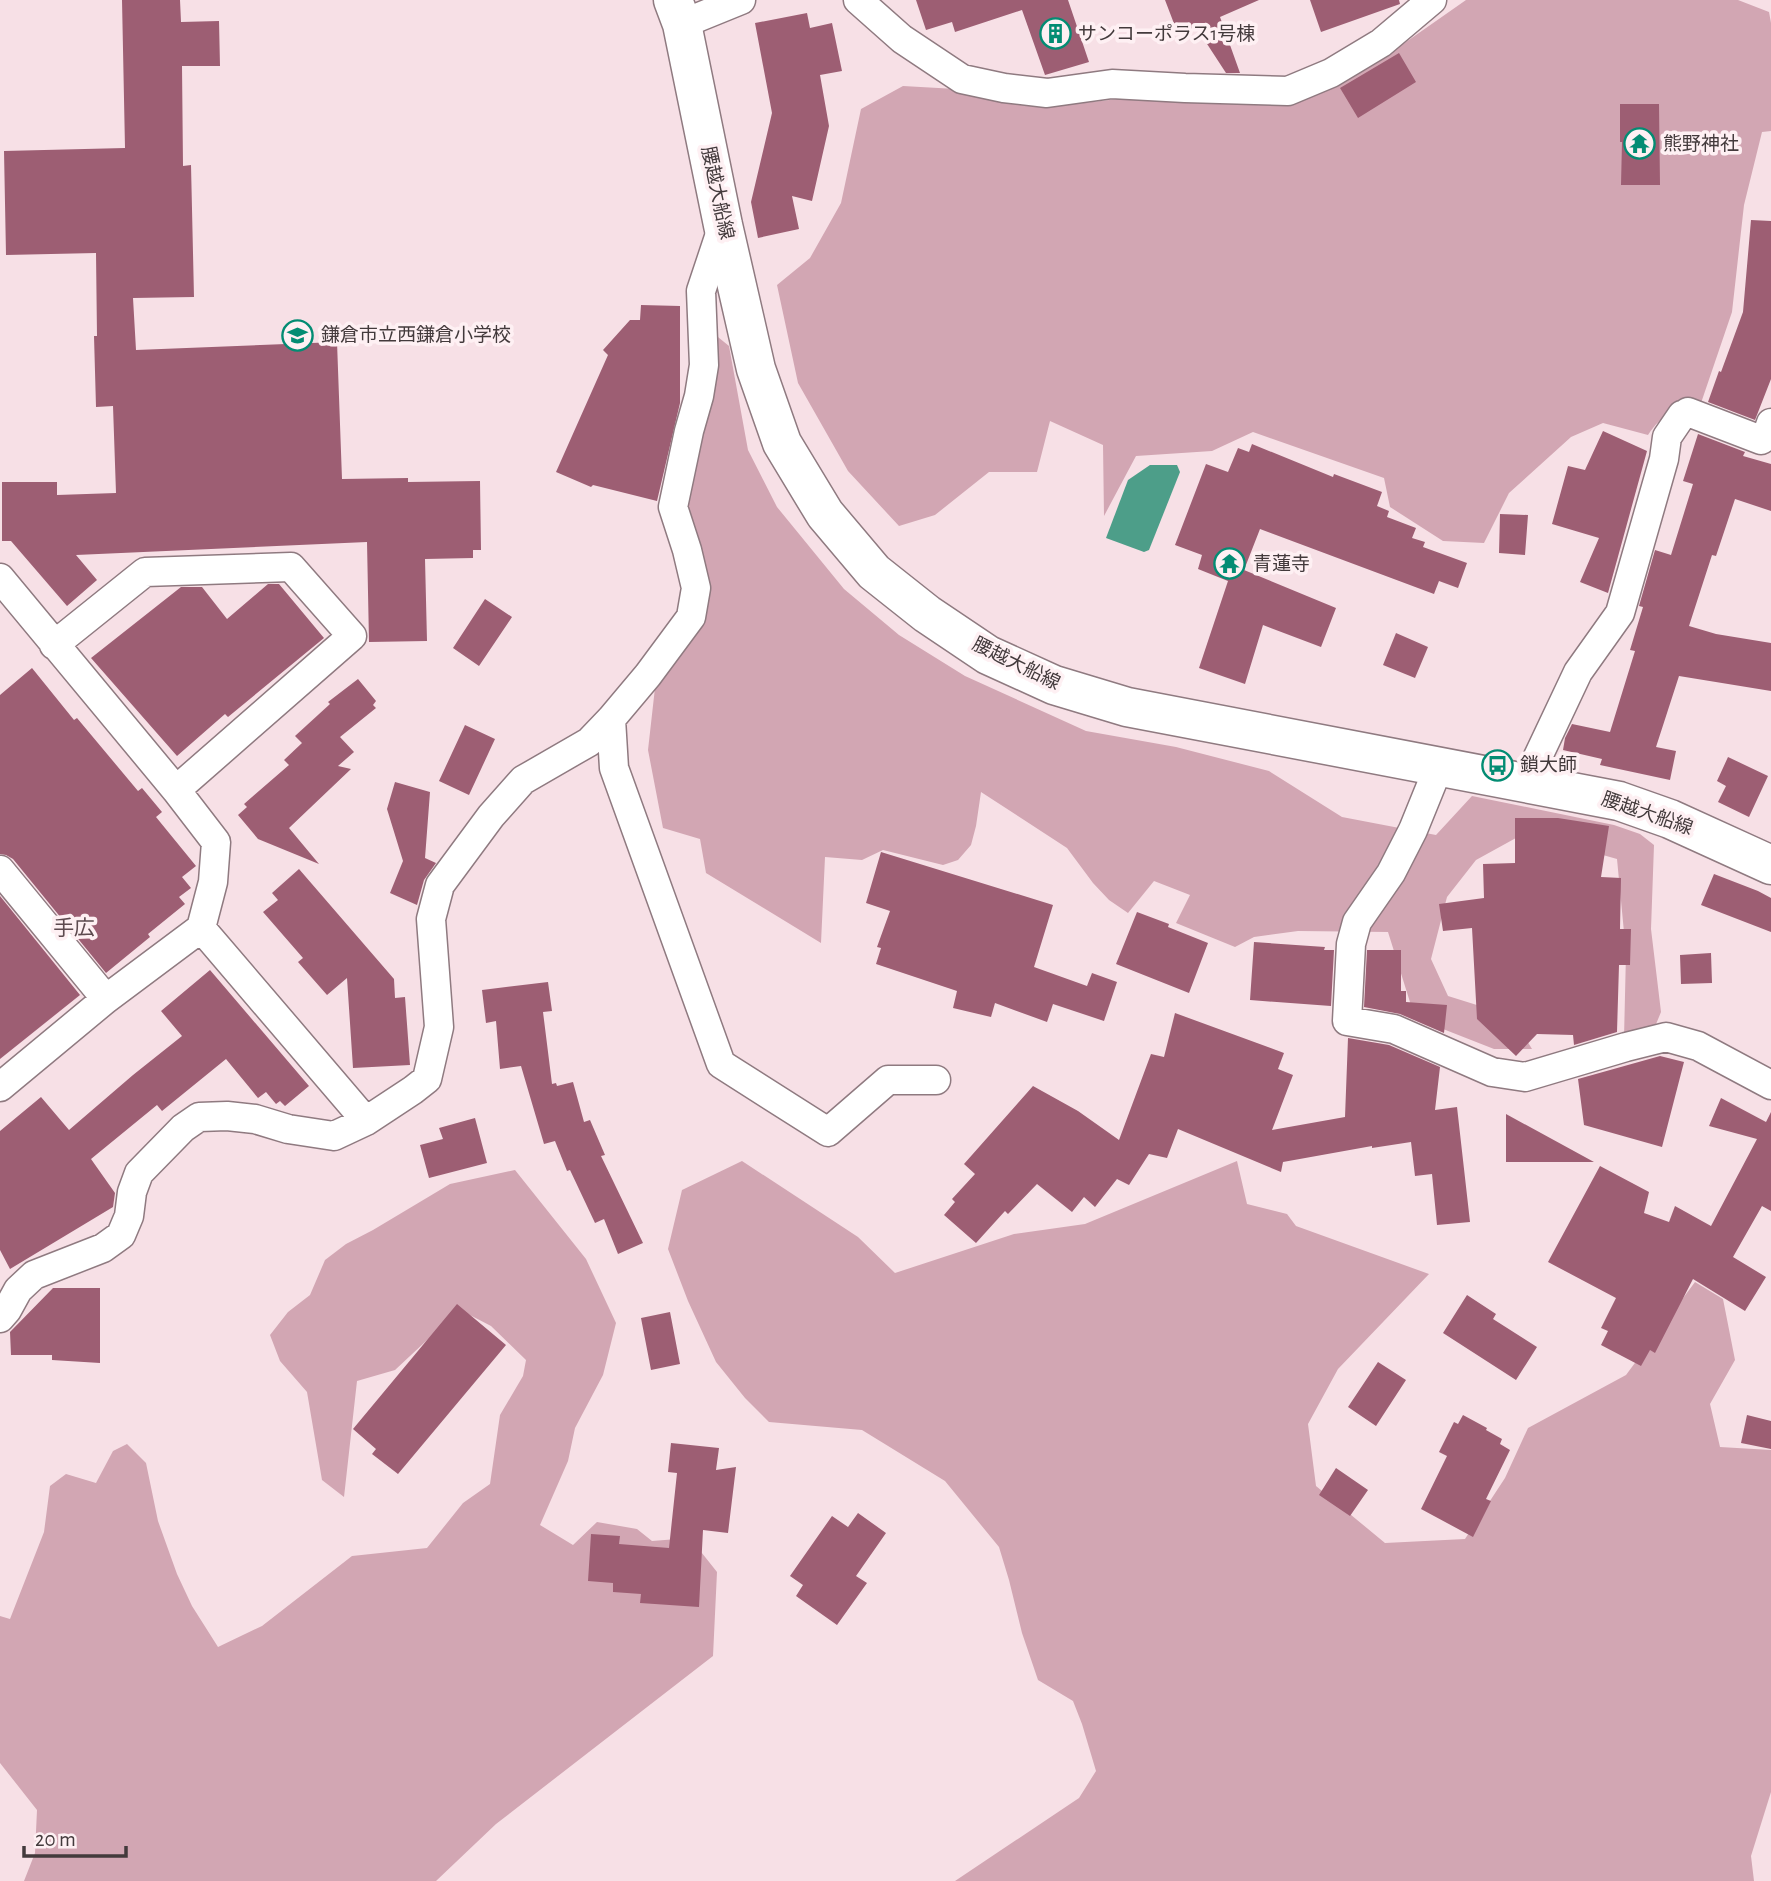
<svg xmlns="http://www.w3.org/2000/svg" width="1771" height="1881" viewBox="0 0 1771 1881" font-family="'Alegreya Sans','Noto Sans JP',sans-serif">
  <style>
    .green { fill: #d2a6b3 }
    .water { fill: #4d9e89 }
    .building { fill: #9d5e73 }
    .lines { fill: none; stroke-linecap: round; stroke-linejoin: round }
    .minor-casing { stroke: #8f7a80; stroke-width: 31 }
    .secondary-casing { stroke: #8f7a80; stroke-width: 41 }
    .minor { stroke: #fff; stroke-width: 28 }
    .secondary { stroke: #fff; stroke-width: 38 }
    .labels { text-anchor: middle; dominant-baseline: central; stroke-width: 7; stroke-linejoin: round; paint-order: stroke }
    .poi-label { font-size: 19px; fill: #433a3c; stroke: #fef0f3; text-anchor: start }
    .street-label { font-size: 19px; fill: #433a3c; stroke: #fef0f3 }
    .neighbourhood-label { font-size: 21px; fill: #5d4a4f; stroke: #fef0f3 }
  </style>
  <rect width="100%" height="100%" fill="#f7e0e6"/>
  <path class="green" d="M1466 0H1738L1769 12 1771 23V131L1762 132 1744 205 1732 312 1701 403C1675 408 1663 413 1648 435L1603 423 1571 437 1509 493 1484 543 1443 541 1390 507 1384 478 1253 432 1212 451 1136 456 1104 516 1103 445 1050 421 1037 472H989L935 515 899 526 848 471 798 383 777 285 810 258 841 203 861 109 903 86 956 89 1075 104 1135 97 1219 104H1249L1300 98 1396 49Z
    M713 333 729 346 748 450 777 507 844 589 899 635 965 676 1086 731 1176 747 1269 771 1342 817 1436 835 1472 796 1614 825 1640 834 1654 845 1651 929 1661 1012 1654 1029 1624 1038 1626 953 1617 859 1525 833 1476 860 1447 897 1431 959 1448 996 1512 1016 1532 1049H1494L1415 1018 1388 932 1298 931 1254 937 1235 947 1176 923 1190 895 1154 881 1128 913 1109 900 1093 883 1067 848 981 792 976 826 971 845 958 860 943 865 883 850 862 860 825 857 821 943 706 873 700 839 663 828 648 750 656 679 690 628 682 506Z
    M742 1161 858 1237 895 1273 1014 1234 1085 1224 1237 1161 1247 1204 1287 1214 1296 1226 1429 1274 1338 1369 1308 1424 1316 1486 1385 1543 1465 1539 1505 1478 1528 1428 1626 1375 1695 1282 1723 1299 1735 1360 1710 1404 1720 1447 1771 1450V1792L1751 1856 1754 1881H955L1079 1798 1096 1771 1082 1724 1073 1701 1038 1680 1022 1633 1009 1580 999 1547 945 1481 862 1430 769 1422 745 1398 716 1362 688 1301 668 1249 682 1190Z
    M515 1170 586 1259 616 1323 603 1375 575 1428 568 1461 540 1525 573 1545 597 1522 637 1529 652 1541 690 1538 717 1572 713 1656 496 1824 436 1881H24L35 1853 37 1810 0 1763V1616L10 1619 44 1532 50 1486 66 1474 96 1483 113 1451 127 1444 146 1463 158 1521 177 1574 192 1606 218 1647 262 1626 352 1556 427 1548 463 1503 490 1484 500 1415 523 1376 526 1360 491 1326 466 1313 440 1328 395 1370 357 1381 344 1497 322 1480 307 1392 280 1361 270 1335 288 1312 310 1295 325 1260 346 1244 373 1230 450 1184Z"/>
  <path class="water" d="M1150 465H1177L1180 472 1149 550 1144 552 1106 538 1128 480Z"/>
  <path class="building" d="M122 0H180L181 22 219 21 220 66H182L183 166 191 165 194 297 133 298 136 350 337 342 342 479 408 478V482L480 481 481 550H473V558L425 559 427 641 369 642 367 542 76 555 97 580 67 606 11 541H2V482H57V495L116 493 113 406 96 407 94 336H97L96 253 6 255 4 151 125 148Z
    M916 0H1068L1089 62 1045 75 1022 10 955 32 952 22 926 30Z
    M1165 0H1259L1220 17 1240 73H1226L1196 27 1178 34Z
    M1310 0H1399L1400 4 1321 32Z
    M807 13 810 28 832 23 842 71 820 75 829 126 812 201 792 196 799 229 758 238 751 202 772 113 755 23Z
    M1399 53 1416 82 1358 118 1340 88Z
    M1620 104H1659L1660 185H1621L1622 142H1620Z
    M1751 220 1771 221V379L1755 420 1708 402 1719 371 1721 372 1743 312Z
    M641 305 680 306V403L657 501 593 485 591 487 556 472 608 355 603 350 630 320H640Z
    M1603 431 1647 451 1608 593 1580 582 1599 538 1552 524 1568 466 1585 470Z
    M1698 434 1745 452 1743 456 1771 464V511L1735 499 1716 556 1712 555 1689 626 1716 634 1771 643V691L1679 676 1656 747 1676 751 1670 780 1600 765 1602 759 1563 750 1565 738 1572 724 1610 732 1635 651 1630 650 1643 607 1639 606 1655 550 1671 555 1693 484 1683 481Z
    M1252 444 1333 477 1334 474 1382 492 1377 506 1389 511 1387 517 1416 528 1412 538 1425 542 1423 547 1467 563 1458 588 1439 581 1434 594 1260 529 1244 570 1336 608 1321 647 1263 625 1245 684 1199 668 1228 581 1198 569 1202 555 1175 545 1206 464 1228 472 1238 448 1249 452Z
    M1500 514 1528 515 1525 555 1499 553Z
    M268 584H279L324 638 228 717 225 714 177 756 91 658 181 587H202L227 619Z
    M485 599 512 617 479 666 453 648Z
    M1396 633 1428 647 1415 678 1383 665Z
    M32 668 74 720 77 718 138 791 142 788 162 812 156 817 196 866 182 877 191 888 179 897 185 904 148 934 150 937 106 973 13 859 6 855 0 854V695Z
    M358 679 376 701 373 705 376 708 340 737 354 752 338 766 351 769 289 828 319 864 258 839 238 815 247 807 244 804 289 765 284 760 302 743 295 736 330 704 328 702Z
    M465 725 495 739 469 795 439 781Z
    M1728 757 1768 776 1749 817 1718 802 1726 786 1717 781Z
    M395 782 430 792 425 858 436 863 424 880 417 905 390 893 403 861 387 809Z
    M1515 818H1558L1609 826 1601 877 1621 878 1620 929H1631L1630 965H1619L1617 1032 1574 1045 1573 1035 1537 1034 1516 1056 1477 1019 1472 928 1443 931 1439 904 1484 898 1483 864 1515 863Z
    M881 852 1053 905 1034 967 1087 986 1092 973 1117 982 1104 1021 1053 1004 1047 1022 995 1003 991 1017 953 1008 957 991 876 964 881 948 877 947 890 911 866 903Z
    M299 869 394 979 395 998 405 997 410 1065 353 1068 347 978 327 995 298 962 303 958 263 912 278 900 272 893Z
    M1714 874 1758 891 1771 898V932L1701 905Z
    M0 896 80 995 0 1059Z
    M1137 912 1169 924 1168 927 1208 943 1189 993 1116 964Z
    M1254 942 1325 947 1324 950H1334L1331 1006 1250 1000Z
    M1367 950H1401V991H1406V1002L1447 1005 1444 1033 1400 1014 1364 1007Z
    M1711 953 1712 983 1681 984 1680 955Z
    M210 970 309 1086 285 1106 280 1101 276 1104 266 1092 258 1098 226 1059 162 1111 157 1105 91 1159 115 1193 113 1207 10 1269 0 1250V1131L41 1097 69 1130 133 1075 182 1036 161 1011Z
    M548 982 552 1011 543 1012 552 1084 556 1083 557 1086 573 1082 584 1122 590 1120 605 1155 601 1156 643 1243 618 1254 604 1219 595 1223 570 1170 567 1171 555 1141 544 1144 521 1066 500 1069 496 1021 486 1023 482 990Z
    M1175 1013 1284 1053 1278 1069 1293 1075 1272 1130 1345 1117 1348 1038 1389 1045 1440 1067 1435 1110 1457 1107 1470 1222 1437 1225 1432 1174 1415 1176 1411 1142 1372 1148V1146L1283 1162 1281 1172 1178 1129 1167 1158 1149 1154 1129 1185 1117 1179 1095 1207 1084 1197 1072 1212 1037 1184 1008 1214 1005 1211 976 1243 944 1215 955 1202 952 1199 975 1174 964 1164 1033 1086 1078 1111 1119 1140 1151 1054 1164 1057Z
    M1660 1056 1684 1062 1662 1147 1584 1125 1578 1079Z
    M1721 1098 1766 1122 1771 1112V1211L1762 1206 1733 1257 1766 1277 1745 1311 1693 1279 1655 1353 1650 1350 1641 1366 1601 1345 1608 1331 1601 1328 1616 1298 1548 1262 1600 1166 1649 1192 1644 1213 1669 1222 1675 1206 1711 1226 1757 1139 1709 1126Z
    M1506 1114 1594 1162H1506Z
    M475 1118 487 1163 429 1178 420 1145 443 1139 439 1128Z
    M53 1288H100V1363L52 1360V1355H11L10 1332Z
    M1467 1295 1496 1314 1493 1319 1537 1347 1516 1380 1443 1333Z
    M457 1304 506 1345 398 1474 372 1454 376 1449 353 1429Z
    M670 1312 680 1364 651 1370 641 1318Z
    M1378 1362 1406 1380 1376 1426 1348 1407Z
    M1463 1415 1487 1428 1486 1430 1502 1439 1500 1444 1510 1450 1486 1499 1491 1501 1473 1537 1421 1509 1447 1456 1439 1452 1454 1422 1458 1424Z
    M1747 1415 1771 1421V1449L1741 1443Z
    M671 1443 719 1448 716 1470 736 1467 728 1533 703 1530 699 1607 640 1603 641 1594 613 1592V1583L588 1581 591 1534 620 1536 619 1544 669 1548 677 1473 668 1472Z
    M1336 1468 1368 1490 1350 1516 1319 1495Z
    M858 1513 886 1533 856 1576 867 1583 837 1625 796 1596 803 1585 790 1576 832 1516 848 1527Z"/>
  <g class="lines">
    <defs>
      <path id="minor" d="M858 0 902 39 962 79 1004 88 1047 93 1112 84 1185 88 1288 91 1331 73 1381 43 1432 0
        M682 24 741 0
        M1688 412 1761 440 1766 437 1771 423
        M0 578 176 790 216 842 213 882 201 928 106 999 0 1087
        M54 645 145 572 291 567 352 636 176 790
        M611 719 614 768 721 1064 828 1132 888 1080H936
        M1439 766 1413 830 1391 873 1357 922 1351 944 1347 1021 1394 1029 1492 1072 1525 1077 1626 1047 1666 1037 1698 1046 1771 1085
        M1526 782 1578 672 1620 613 1664 459 1667 437 1682 415
        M0 870 106 999
        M201 928 366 1121
        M0 1318 7 1310 18 1290 34 1275 103 1248 121 1235 129 1216 132 1192 139 1173 183 1128 199 1117 227 1116 255 1119 288 1129 334 1136 366 1121 413 1090 427 1079 439 1027 431 919 440 885 491 816 523 780 589 742 611 719 648 675 691 617 696 588 687 550 673 507 689 431 699 396 704 365 701 291 723 225"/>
      <path id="secondary" d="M673 0 682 24 723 225 756 369 782 443 825 514 874 572 927 614 988 655 1054 685 1127 707 1619 801 1670 819 1771 865"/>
    </defs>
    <use href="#minor" class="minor-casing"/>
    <use href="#secondary" class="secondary-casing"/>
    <use href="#minor" class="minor"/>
    <use href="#secondary" class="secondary"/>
  </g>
  <defs>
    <symbol id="building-ring" viewBox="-11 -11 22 22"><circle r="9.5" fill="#fef0f3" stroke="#038c73" stroke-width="1.5"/><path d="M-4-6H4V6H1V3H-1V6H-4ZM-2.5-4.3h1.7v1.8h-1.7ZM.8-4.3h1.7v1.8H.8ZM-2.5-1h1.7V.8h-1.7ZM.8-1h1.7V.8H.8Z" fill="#038c73"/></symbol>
    <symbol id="temple-ring" viewBox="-11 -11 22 22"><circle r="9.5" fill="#fef0f3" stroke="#038c73" stroke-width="1.5"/><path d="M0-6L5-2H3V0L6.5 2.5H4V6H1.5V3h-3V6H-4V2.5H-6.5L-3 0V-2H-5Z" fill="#038c73"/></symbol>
    <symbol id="school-ring" viewBox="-11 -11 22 22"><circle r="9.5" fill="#fef0f3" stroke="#038c73" stroke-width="1.5"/><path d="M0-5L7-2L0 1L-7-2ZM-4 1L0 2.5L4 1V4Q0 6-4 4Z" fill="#038c73"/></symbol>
    <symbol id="bus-ring" viewBox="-11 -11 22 22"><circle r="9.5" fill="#fef0f3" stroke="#038c73" stroke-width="1.5"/><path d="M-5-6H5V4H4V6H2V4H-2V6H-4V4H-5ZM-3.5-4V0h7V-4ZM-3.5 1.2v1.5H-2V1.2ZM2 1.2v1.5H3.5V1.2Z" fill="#038c73"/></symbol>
  </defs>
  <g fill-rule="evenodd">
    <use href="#building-ring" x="1038" y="16" width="35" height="35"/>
    <use href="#temple-ring" x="1622" y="126" width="35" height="35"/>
    <use href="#school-ring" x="280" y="318" width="35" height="35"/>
    <use href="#temple-ring" x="1212" y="546" width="35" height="35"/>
    <use href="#bus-ring" x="1480" y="748" width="35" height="35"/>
  </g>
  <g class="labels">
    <g class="poi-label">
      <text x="1078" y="34">サンコーポラス1号棟</text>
      <text x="1663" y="144">熊野神社</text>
      <text x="321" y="335">鎌倉市立西鎌倉小学校</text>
      <text x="1253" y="564">青蓮寺</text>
      <text x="1520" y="765">鎖大師</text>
    </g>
    <g class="street-label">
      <text transform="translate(717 193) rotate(78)">腰越大船線</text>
      <text transform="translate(1016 664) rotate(26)">腰越大船線</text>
      <text transform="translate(1647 814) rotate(19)">腰越大船線</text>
    </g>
    <g class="neighbourhood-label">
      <text x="74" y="928">手広</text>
    </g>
  </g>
  <path d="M24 1846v10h102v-10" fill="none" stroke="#433a3c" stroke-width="3.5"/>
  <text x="35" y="1846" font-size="21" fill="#433a3c" stroke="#fef0f3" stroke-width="5" paint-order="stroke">20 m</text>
</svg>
